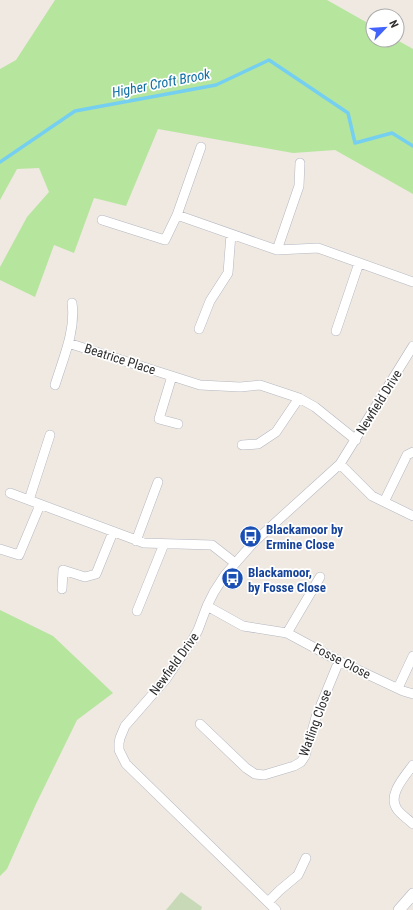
<svg xmlns="http://www.w3.org/2000/svg" width="413" height="910" viewBox="0 0 413 910" font-family="'Roboto Condensed',sans-serif">
  <style>
    .green { fill: #b6e59e }
    .cemetery { fill: #c8d9b8 }
    .lines { fill: none; stroke-linecap: round; stroke-linejoin: round }
    .stream { stroke: #75cff0; stroke-width: 3.5 }
    .minor-casing { stroke: #b4b7c1; stroke-width: 10 }
    .tertiary-casing { stroke: #b4b7c1; stroke-width: 12 }
    .minor { stroke: #fff; stroke-width: 9 }
    .tertiary { stroke: #fff; stroke-width: 11 }
    .labels { text-anchor: middle; dominant-baseline: central; stroke-width: 3.5; stroke-linejoin: round; paint-order: stroke }
    .street-label { font-size: 13px; fill: #2e2e2e; stroke: #fff }
    .transit-label { font-size: 13px; font-weight: bold; fill: #164399; stroke: #fff; text-anchor: start }
    .water-label { font-size: 14px; font-style: italic; fill: #0d6fa3; stroke: #fff }
  </style>
  <rect width="100%" height="100%" fill="#efe9e1"/>
  <path class="green" d="M55 0H327L373 26V40H397L413 49V194L335 150 293 153 158 129 126 206 94 198 74 253 54 245 35 297 0 280V267L27 217 49 192 39 168 17 169 0 200V69L16 60Z
    M0 610 53 636 113 693 77 720 36 804 7 869 0 876Z"/>
  <path class="cemetery" d="M181 892 202 907 201 910H166Z"/>
  <g class="lines">
    <path class="stream" d="M0 162 75 111 216 85 269 60 348 113 355 143 392 133 413 146"/>
    <defs>
      <path id="minor" d="M177 215 277 250 318 248 413 282
        M102 220 165 240 177 215 201 147
        M277 250 299 186 300 163
        M199 329 210 301 228 273 231 234
        M336 331 359 263
        M68 343 200 385 240 387 260 385 299 398 315 407 356 440
        M172 376 159 419 178 424
        M55 385C63 359 76 330 72 303
        M242 445 258 444 276 432 299 398
        M340 464 372 496 413 516
        M10 493 144 543 212 545 235 563
        M29 500 50 435
        M384 502 407 455 413 452
        M136 541 158 482
        M0 549 19 555 40 505
        M62 589 63 570 85 577 96 574 113 532
        M207 606 243 626 287 633 339 661 403 691 413 694
        M137 611 164 544
        M287 633 320 577
        M398 688 413 656
        M200 724 246 768 255 774 264 775 294 766 301 762 305 756 316 717 339 661
        M413 765C405 776 387 795 397 809 401 815 408 819 413 824
        M268 902 280 890 298 875 306 858
        M276 910 126 764 119 750V743L120 738 125 726 166 679 193 639 198 630 207 606 214 592 225 575 254 542 340 464 413 346"/>
      <path id="tertiary" d="M399 910 413 894"/>
    </defs>
    <use href="#minor" class="minor-casing"/>
    <use href="#tertiary" class="tertiary-casing"/>
    <use href="#minor" class="minor"/>
    <use href="#tertiary" class="tertiary"/>
  </g>
  <defs>
    <symbol id="bus-disc" viewBox="-11 -11 22 22"><circle r="9.5" fill="#1a4fb4" stroke="#fff"/><path d="M-5-6H5V4H4V6H2V4H-2V6H-4V4H-5ZM-3.5-4V0h7V-4ZM-3.5 1.2v1.5H-2V1.2ZM2 1.2v1.5H3.5V1.2Z" fill="#fff"/></symbol>
  </defs>
  <g fill-rule="evenodd">
    <use href="#bus-disc" x="238" y="524" width="25" height="25"/>
    <use href="#bus-disc" x="220" y="566" width="25" height="25"/>
  </g>
  <g class="labels">
    <g class="street-label">
      <text transform="translate(120 359) rotate(18)">Beatrice Place</text>
      <text transform="translate(379 402) rotate(-58)">Newfield Drive</text>
      <text transform="translate(342 661) rotate(27)">Fosse Close</text>
      <text transform="translate(174 664) rotate(-54)">Newfield Drive</text>
      <text transform="translate(315 723) rotate(-70)">Watling Close</text>
    </g>
    <g class="transit-label">
      <text x="266" y="529">Blackamoor by<tspan x="266" dy="15">Ermine Close</tspan></text>
      <text x="248" y="572">Blackamoor,<tspan x="248" dy="15">by Fosse Close</tspan></text>
    </g>
    <g class="water-label">
      <text transform="translate(161 83) rotate(-11)">Higher Croft Brook</text>
    </g>
  </g>
  <g transform="translate(385 28) rotate(65)"><circle r="19" fill="#ffffff" stroke="#ababab"/>
  <path d="M0-3L7 15L0 10L-7 15Z" fill="#4264fb"/>
  <text y="-6" font-size="11" font-weight="bold" text-anchor="middle" fill="#2e2e2e">N</text>
  </g>
</svg>
